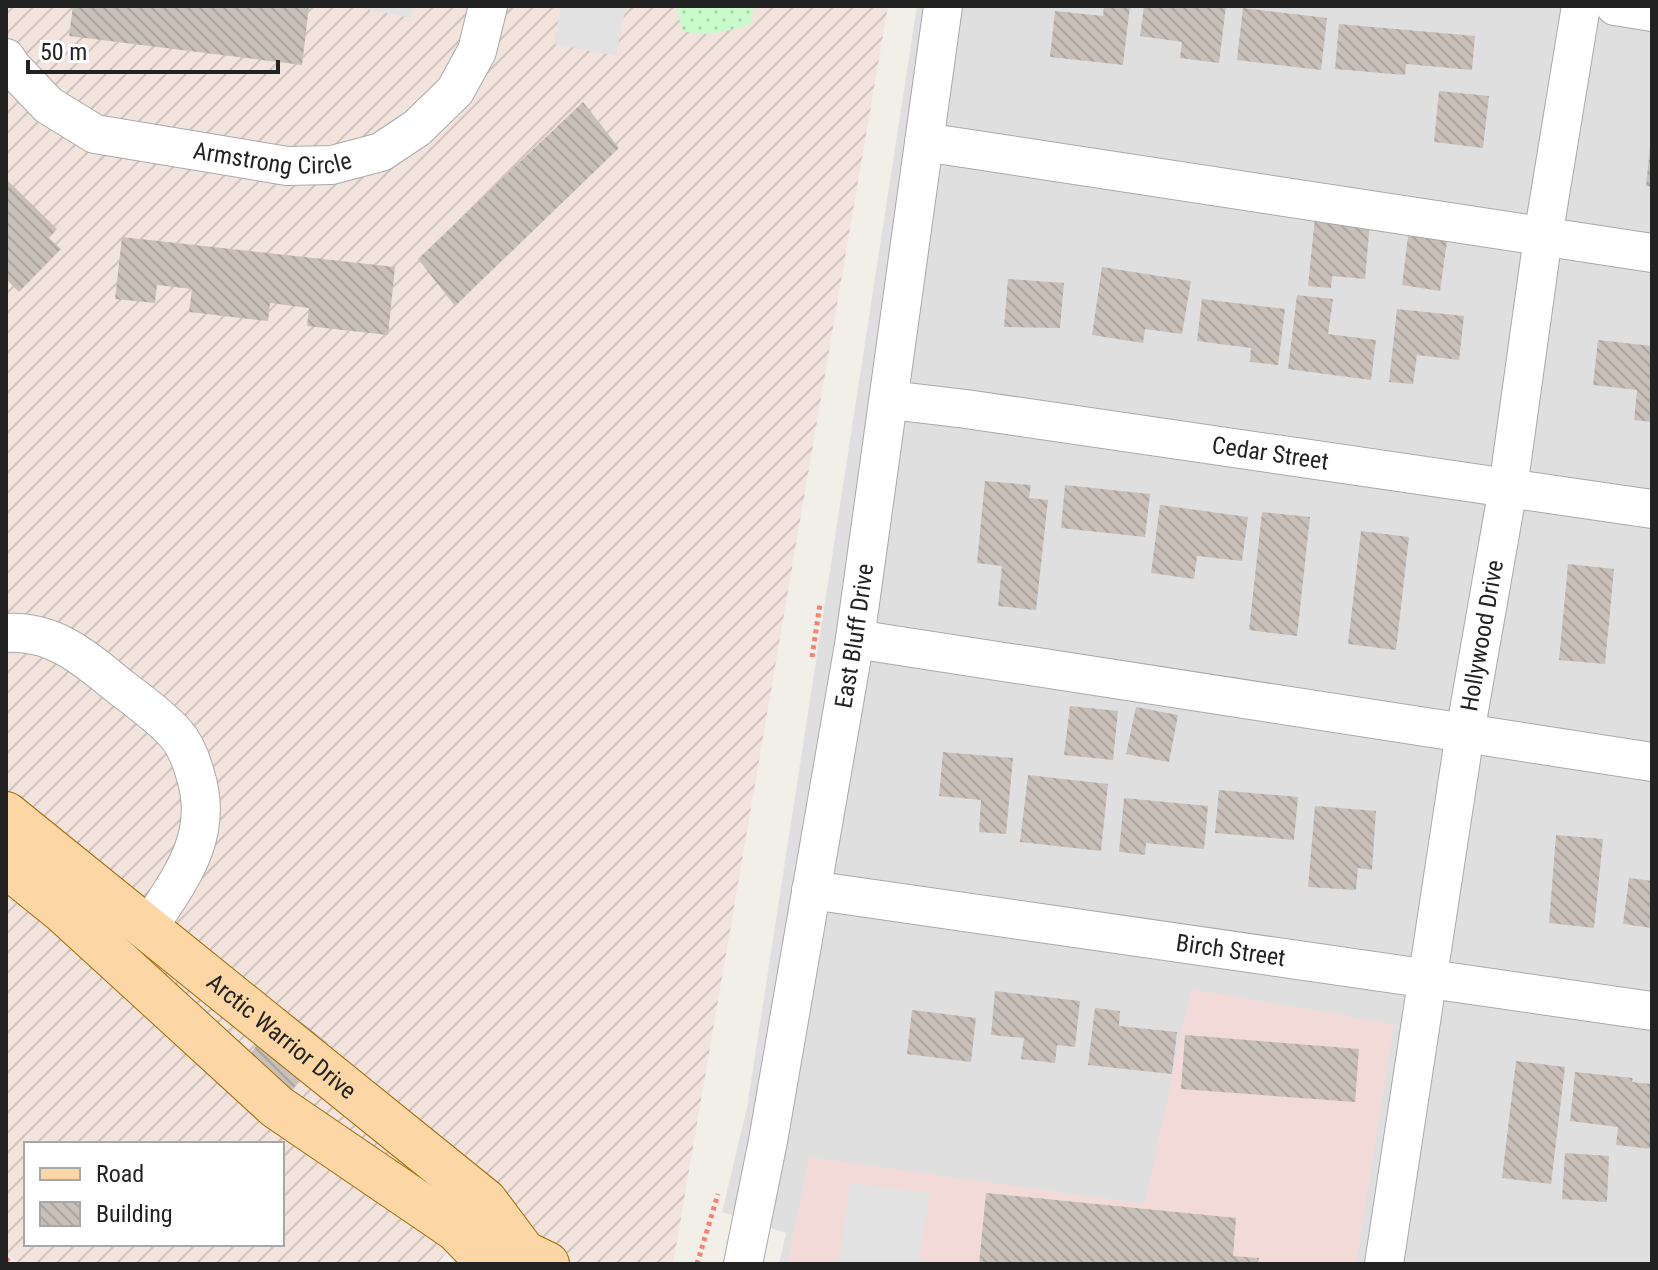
<svg xmlns="http://www.w3.org/2000/svg" width="1658" height="1270" viewBox="0 0 1658 1270" font-family="'Roboto Condensed',sans-serif">
  <style>
    .residential { fill: #e0dfdf }
    .commercial { fill: #f2dad9 }
    .military { fill: url(#military-furrows); fill-rule: evenodd }
    .park { fill: url(#park-dots) }
    .parking { fill: #e2e2e2 }
    .building { fill: url(#building-back-hatch) }
    .lines { fill: none; stroke-linecap: round; stroke-linejoin: round }
    .minor-casing { stroke: #a9a9a9; stroke-width: 40 }
    .major-casing { stroke: #a06b00; stroke-width: 46 }
    .path { stroke: #fa8072; stroke-width: 5; stroke-dasharray: 4 4; stroke-linecap: butt }
    .minor { stroke: #fff; stroke-width: 38 }
    .major { stroke: #fcd6a4; stroke-width: 44 }
    .labels { text-anchor: middle; dominant-baseline: central; stroke-width: 6; stroke-linejoin: round; paint-order: stroke }
    .street-label { font-size: 24px; fill: #222; stroke: #fff }
  </style>
  <defs>
    <pattern id="military-furrows" width="10" height="10" patternUnits="userSpaceOnUse" patternTransform="scale(2)"><rect width="10" height="10" fill="#f3e3dd"/><path d="M-1 1l2-2M0 10L10 0M9 11l2-2" fill="none" stroke="#d0c2bd"/></pattern>
    <pattern id="park-dots" width="8" height="8" patternUnits="userSpaceOnUse" patternTransform="scale(2)"><rect width="8" height="8" fill="#c8facc"/><path d="M2 2h.1M6 6h.1" fill="none" stroke="#acd6af" stroke-width="1.8" stroke-linecap="round"/></pattern>
    <pattern id="building-back-hatch" width="6" height="6" patternUnits="userSpaceOnUse" patternTransform="scale(2)"><rect width="6" height="6" fill="#c7bfb8"/><path d="M-1 5l2 2M0 0l6 6M5-1l2 2" fill="none" stroke="#aba49e"/></pattern>
  </defs>
  <rect width="100%" height="100%" fill="#f2efe9"/>
  <path class="residential" d="M917 6H1652V1264H779L786 1233 722 1212 747 1108Z"/>
  <path class="commercial" d="M1191 989 1394 1024 1356 1264H787L809 1157 1145 1204Z"/>
  <path class="military" d="M6 6H888L673 1264H471L451 1247 437 1264H19L6 1253ZM26 1144H282V1244H26Z"/>
  <path class="park" d="M676 6H754L750 24C731 31 700 39 682 30Z"/>
  <path class="parking" d="M351 6H413L411 18Z
    M561 6H626L616 56 554 44Z
    M850 1183 930 1193 918 1264H839Z"/>
  <path class="building" d="M73 6H309L302 65 69 36Z
    M1104 6H1130L1123 65 1050 57 1055 11 1103 16Z
    M1144 6H1226L1219 63 1180 58 1182 42 1140 36Z
    M1243 8 1327 18 1321 70 1237 60Z
    M1339 24 1475 36 1472 70 1406 64 1405 75 1335 69Z
    M1439 91 1489 96 1483 148 1434 142Z
    M583 102 619 148 455 306 418 259Z
    M1650 147H1652V187L1646 186Z
    M6 179 57 229 49 238 61 249 19 292 6 279Z
    M1315 217 1370 222 1365 279 1332 276 1331 288 1308 286Z
    M1409 229 1448 234 1440 291 1402 285Z
    M122 237 395 267 388 335 307 326 309 308 270 303 268 321 189 312 192 289 157 285 155 303 115 299Z
    M1102 267 1191 281 1182 334 1145 329 1143 343 1092 335Z
    M1008 279 1064 283 1060 328 1004 327Z
    M1297 295 1333 299 1328 334 1376 340 1371 380 1288 369Z
    M1202 299 1285 309 1278 365 1250 362 1251 348 1197 341Z
    M1397 309 1464 316 1459 360 1417 355 1413 384 1389 382Z
    M1598 340 1652 346V422L1634 420 1637 390 1593 385Z
    M985 481 1031 485 1029 498 1048 500 1036 610 998 606 1002 566 977 563Z
    M1065 485 1150 494 1145 537 1061 528Z
    M1160 505 1248 517 1242 561 1197 556 1194 579 1151 573Z
    M1262 512 1310 517 1297 636 1249 630Z
    M1361 531 1409 537 1396 650 1348 644Z
    M1568 564 1614 569 1605 664 1559 660Z
    M1070 706 1118 711 1113 760 1064 755Z
    M1136 707 1178 715 1169 762 1126 754Z
    M943 752 1013 758 1006 834 979 832 981 800 939 796Z
    M1028 775 1108 784 1101 851 1020 842Z
    M1219 790 1298 797 1294 840 1215 833Z
    M1124 798 1208 806 1204 849 1146 843 1145 855 1119 852Z
    M1315 806 1376 811 1372 870 1358 868 1356 890 1308 887Z
    M1556 835 1603 839 1594 928 1549 923Z
    M1629 878 1652 881V928L1623 924Z
    M995 991 1080 1001 1075 1047 1057 1045 1055 1063 1021 1059 1024 1038 991 1035Z
    M1095 1008 1120 1011 1119 1026 1177 1032 1172 1074 1088 1065Z
    M284 1009 328 1043 288 1096 244 1062Z
    M912 1010 976 1018 971 1062 907 1054Z
    M1185 1035 1359 1049 1355 1102 1181 1089Z
    M1516 1061 1565 1067 1551 1184 1502 1178Z
    M1575 1072 1633 1078 1632 1082 1652 1084V1149L1616 1145 1618 1127 1570 1121Z
    M1565 1153 1609 1156 1607 1202 1562 1199Z
    M986 1193 1236 1218 1233 1256 1259 1258 1258 1264H979Z"/>
  <g class="lines">
    <defs>
      <g id="minor">
        <path d="M1615 6 1652 12"/>
        <path id="s1" d="M6 58 11 66 48 105 95 134 287 166 332 165 381 152 417 128 455 91 477 51 488 6"/>
        <path d="M924 142 1652 253"/>
        <path id="s2" d="M890 400 966 409 1652 509"/>
        <path d="M6 633C50 630 82 655 114 682 134 698 158 714 175 733 186 745 192 762 196 777 214 838 179 880 148 928"/>
        <path d="M855 639 1652 762"/>
        <path id="s3" d="M811 890 1652 1011"/>
        <path id="s4" d="M743 1264 768 1141 855 639 943 6"/>
        <path id="s5" d="M1384 1264 1465 733 1508 488 1543 237 1581 6"/>
      </g>
      <g id="major">
        <path id="s6" d="M6 814 485 1201 524 1253 547 1264"/>
        <path d="M6 865 64 912 277 1107 456 1229 490 1264"/>
      </g>
    </defs>
    <use href="#minor" class="minor-casing"/>
    <use href="#major" class="major-casing"/>
    <path class="path" d="M812 657 820 604
      M6 1259 13 1264
      M697 1264 718 1194"/>
    <use href="#minor" class="minor"/>
    <use href="#major" class="major"/>
  </g>
  <g class="labels">
    <g class="street-label">
      <text stroke="none"><textPath href="#s1" startOffset="298">Armstrong Circle</textPath></text>
      <text stroke="none"><textPath href="#s2" startOffset="384">Cedar Street</textPath></text>
      <text stroke="none"><textPath href="#s5" startOffset="636">Hollywood Drive</textPath></text>
      <text stroke="none"><textPath href="#s4" startOffset="638">East Bluff Drive</textPath></text>
      <text stroke="none"><textPath href="#s3" startOffset="424">Birch Street</textPath></text>
      <text stroke="none"><textPath href="#s6" startOffset="354">Arctic Warrior Drive</textPath></text>
    </g>
  </g>
  <rect width="1658" height="1270" fill="none" stroke="#222222" stroke-width="16"/>
  <rect x="24" y="1142" width="260" height="104" fill="#ffffff" stroke="#a7a7a7" stroke-width="2"/>
  <rect x="40" y="1168" width="40" height="12" fill="#fcd6a4" stroke="#a7a7a7" stroke-width="2"/>
  <text x="96" y="1182" font-size="24" fill="#222222">Road</text>
  <rect x="40" y="1202" width="40" height="24" fill="url(#building-back-hatch)" stroke="#a7a7a7" stroke-width="2"/>
  <text x="96" y="1222" font-size="24" fill="#222222">Building</text>
  <path d="M28 60v12h250v-12" fill="none" stroke="#222222" stroke-width="4"/>
  <text x="40" y="60" font-size="24" fill="#222222" stroke="#ffffff" stroke-width="6" paint-order="stroke">50 m</text>
</svg>
